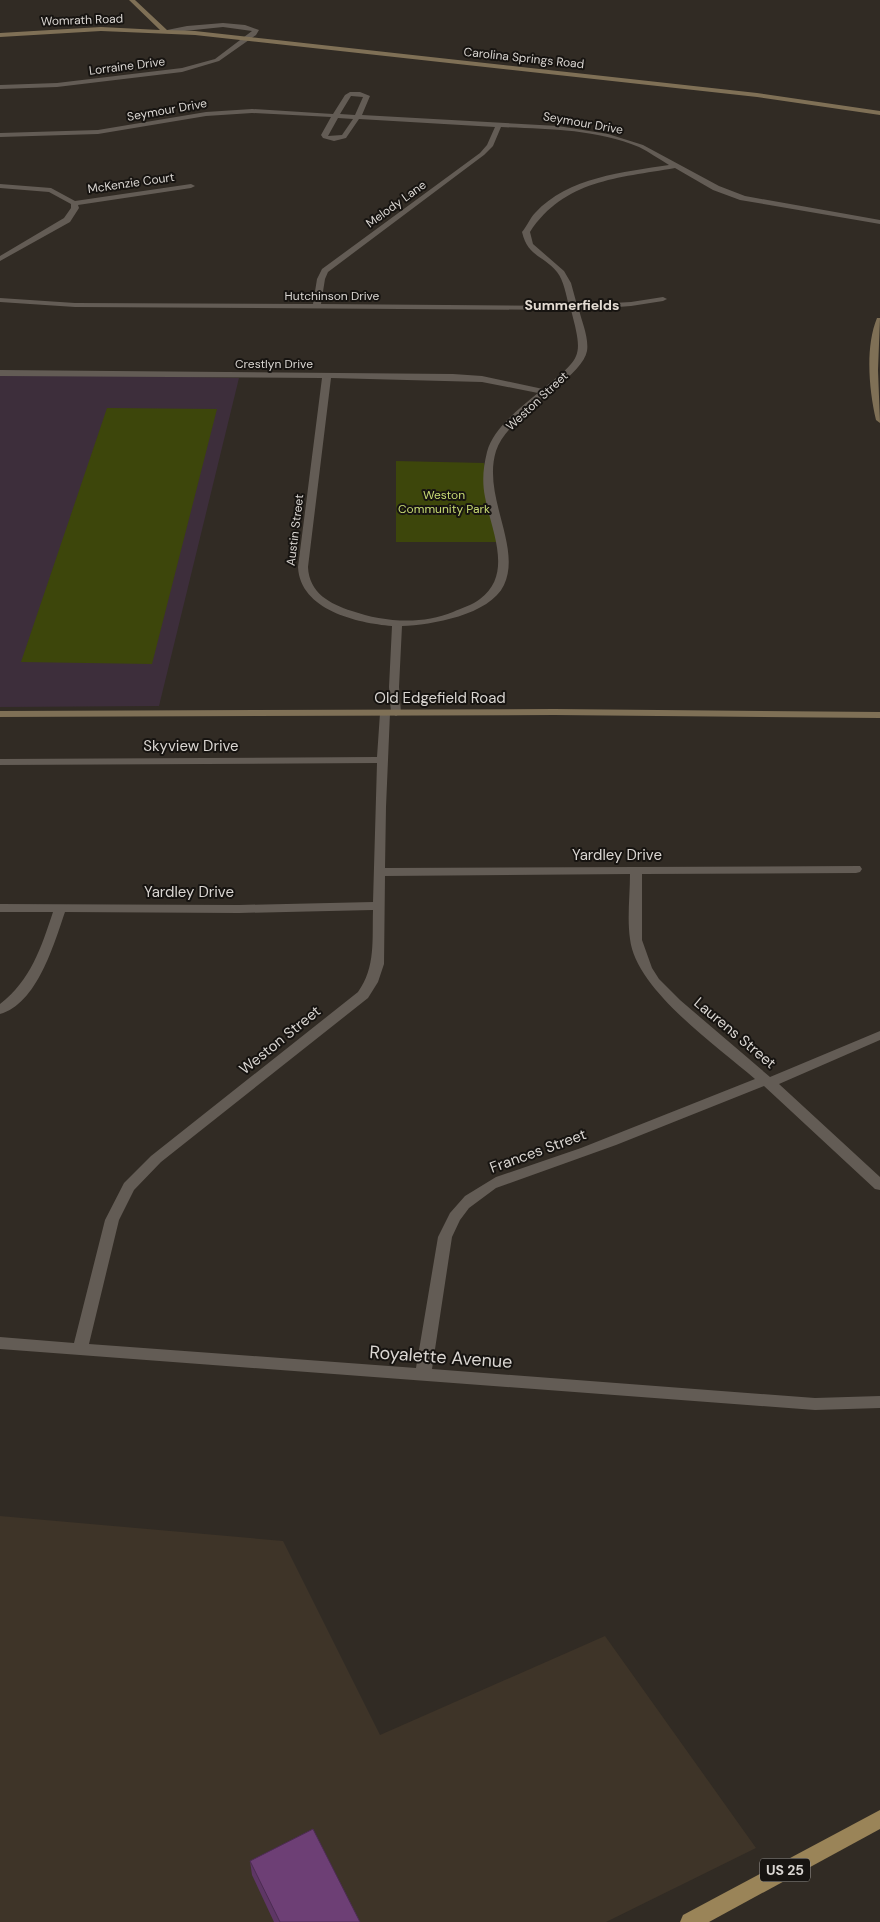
<svg xmlns="http://www.w3.org/2000/svg" width="880" height="1922" viewBox="0 0 880 1922" font-family="'DM Sans',sans-serif">
  <style>
    .built { fill: #3e3428 }
    .education { fill: #3d2e3b }
    .green { fill: #3d460b }
    .lines { fill: none; stroke-linecap: round; stroke-linejoin: round }
    .street { fill: #635c55; fill-rule: evenodd }
    .secondary { fill: #7f7056; fill-rule: evenodd }
    .primary { fill: #9a8458; fill-rule: evenodd }
    .wall { fill: #5e3665 }
    .building { fill: #6d3f75; stroke: #4c2c52 }
    .labels { text-anchor: middle; dominant-baseline: central; stroke-width: 4; stroke-linejoin: round; paint-order: stroke }
    .far-street-label { font-size: 12px; fill: #dad6d2; stroke: #171411 }
    .far-park-label { font-size: 12px; fill: #c7da73; stroke: #171411 }
    .far-neighbourhood-label { font-size: 14px; font-weight: bold; fill: #e4dcd3; stroke: #171411 }
    .shield { fill: #171411; stroke: #a09c98; stroke-width: 1 }
    .shield-label { font-size: 14px; font-weight: bold; fill: #dad6d2 }
    .street-label { font-size: 15px; fill: #dad6d2; stroke: #171411 }
    .near-street-label { font-size: 18px; fill: #dad6d2; stroke: #171411 }
  </style>
  <rect width="100%" height="100%" fill="#312b24"/>
  <path class="built" d="M0 1516 283 1541 380 1735 605 1636 756 1848 606 1922H0Z"/>
  <path class="education" d="M0 373 239 378 159 706 0 707Z"/>
  <path class="green" d="M107 408 217 409 152 664 21 662Z
    M396 461 484 463 500 542H396Z"/>
  <g class="lines">
    <path class="street" d="M223 23 245 25 259 30 256 35 219 61 182 72 57 87 0 89V85L57 83 182 68 215 59 252 31 223 27 165 33 162 31 187 26Z
      M350 92H360L370 96 362 115 558 126 608 134 643 145 719 186 745 196 880 220V224L740 200 713 190 675 168C618 178 564 180 530 232L533 244 564 271 571 283 577 305 631 302 663 297 667 299 663 301 631 306 579 310C582 322 589 338 587 351 582 379 508 414 496 451 482 496 522 547 504 585 490 615 431 625 402 626L399 687 401 713 396 716 391 713 389 687 392 626C357 623 300 610 298 567L322 378 0 376V370L453 374 482 376 543 389C581 357 584 359 571 310L75 307 0 302V298L75 303 313 304 317 279 322 269 480 153 487 145 495 127 359 119 346 138 334 141 323 138 321 135 331 117 252 113 206 116 98 134 0 137V133L98 130 206 112 252 109 333 114 345 95ZM351 96 363 97 355 115 340 114ZM338 118 353 119 342 135 328 136ZM501 127C546 129 596 129 639 147 649 152 659 159 669 165 624 172 568 177 535 213 530 218 527 226 522 232 528 257 543 255 557 272 564 281 566 295 569 306L321 304 325 279 328 272 484 155 493 146ZM331 378 482 382 538 393C520 408 493 428 487 452 483 468 482 482 485 497 491 530 514 574 480 599 473 605 461 608 453 612 422 625 383 622 352 611 330 604 309 593 308 567Z
      M0 184 51 188 75 201 191 184 195 186 191 188 78 205 79 208 70 222 0 261V256L64 218 71 208V204L49 192 0 188Z
      M385 710 390 713 386 807 385 868 860 866 862 869 860 872 856 873 642 874V940L652 968 659 979 680 1000 770 1077 880 1031V1040L779 1084 880 1177V1190L875 1189 764 1086 616 1145 496 1188 469 1208 460 1220 452 1237 432 1369 815 1398 880 1396V1408L815 1410 0 1349V1337L74 1343 105 1220 124 1183 151 1156 358 992C376 967 372 939 373 910L239 913 65 912C54 944 37 1004 0 1014V1004C31 980 41 948 53 912H0V904L239 905 373 902 377 763 0 765V759L377 757 380 713ZM630 874C630 895 627 918 630 939 636 990 717 1046 755 1079L581 1148 496 1177 465 1196 450 1213 438 1237 416 1368 89 1344 119 1220 134 1190 161 1162 368 998 378 982 384 964 385 876Z"/>
    <path class="secondary" d="M129 0H135L167 30 195 31 757 93 880 111V115L757 97 195 35 101 31 0 37V33L101 27 160 30Z
      M877 318H880L878 370 880 423 876 420C869 390 865 347 877 318Z
      M554 709 880 712V718L554 715 0 717V711Z"/>
    <path class="primary" d="M880 1810V1829L709 1922H680L683 1915Z"/>
  </g>
  <path class="wall" d="M250 1861 360 1922H274L252 1875Z"/>
  <path class="building" d="M313 1829 360 1922H280L250 1861Z"/>
  <g class="labels">
    <g class="far-street-label">
      <text transform="translate(82 20) rotate(-2)">Womrath Road</text>
      <text transform="translate(524 58) rotate(6)">Carolina Springs Road</text>
      <text transform="translate(127 66) rotate(-7)">Lorraine Drive</text>
      <text transform="translate(167 110) rotate(-10)">Seymour Drive</text>
      <text transform="translate(583 123) rotate(10)">Seymour Drive</text>
      <text transform="translate(131 183) rotate(-8)">McKenzie Court</text>
      <text transform="translate(396 204) rotate(-36)">Melody Lane</text>
      <text x="332" y="296">Hutchinson Drive</text>
      <text x="274" y="364">Crestlyn Drive</text>
      <text transform="translate(537 401) rotate(-43)">Weston Street</text>
      <text transform="translate(295 530) rotate(-83)">Austin Street</text>
    </g>
    <g class="far-park-label">
      <text x="444" y="495">Weston<tspan x="444" dy="14">Community Park</tspan></text>
    </g>
    <g class="far-neighbourhood-label">
      <text x="572" y="305">Summerfields</text>
    </g>
    <rect class="shield" x="760" y="1858.5" width="50" height="23" rx="4"/>
    <g class="shield-label">
      <text x="785" y="1870">US 25</text>
    </g>
    <g class="street-label">
      <text x="440" y="698">Old Edgefield Road</text>
      <text x="191" y="746">Skyview Drive</text>
      <text x="617" y="855">Yardley Drive</text>
      <text x="189" y="892">Yardley Drive</text>
      <text transform="translate(735 1033) rotate(40)">Laurens Street</text>
      <text transform="translate(280 1040) rotate(-39)">Weston Street</text>
      <text transform="translate(538 1151) rotate(-20)">Frances Street</text>
    </g>
    <g class="near-street-label">
      <text transform="translate(441 1357) rotate(4)">Royalette Avenue</text>
    </g>
  </g>
</svg>
